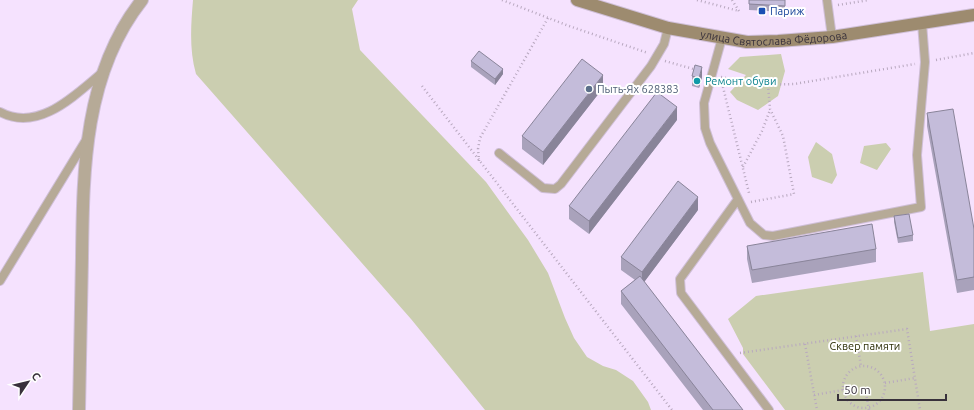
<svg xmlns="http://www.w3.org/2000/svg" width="974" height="410" viewBox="0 0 974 410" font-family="Ubuntu,sans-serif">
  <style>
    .green { fill: #cbceb0 }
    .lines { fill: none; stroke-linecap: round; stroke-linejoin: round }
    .lane-casing { stroke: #cfbfd7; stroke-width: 10 }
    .street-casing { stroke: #cfbfd7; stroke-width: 14 }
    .secondary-casing { stroke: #cfbfd7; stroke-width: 14 }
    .path { stroke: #b8a8bf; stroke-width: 2.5; stroke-dasharray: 1 3; stroke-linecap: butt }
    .lane { stroke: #b6aa97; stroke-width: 8 }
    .street { stroke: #b6aa97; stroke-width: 12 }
    .secondary { stroke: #9d8b6f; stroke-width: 12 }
    .wall { fill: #a9a2bb }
    .shaded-wall { fill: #898499 }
    .building { fill: #c4bcda; stroke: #898499 }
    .transit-dot { fill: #1a4fb4; stroke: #fff; stroke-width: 1.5 }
    .culture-dot { fill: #0f9aa8; stroke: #fff; stroke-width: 1.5 }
    .service-dot { fill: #5c6f8a; stroke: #fff; stroke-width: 1.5 }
    .labels { text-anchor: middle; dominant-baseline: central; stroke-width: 4; stroke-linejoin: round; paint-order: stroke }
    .transit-label { font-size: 11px; fill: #164399; stroke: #fff; text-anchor: start }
    .street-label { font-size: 11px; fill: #38313b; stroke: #fff }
    .culture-label { font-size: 11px; fill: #0d838f; stroke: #fff; text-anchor: start }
    .service-label { font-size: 11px; fill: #4e5e75; stroke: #fff; text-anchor: start }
    .park-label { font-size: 11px; fill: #2d2f07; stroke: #fff }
  </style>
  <rect width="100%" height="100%" fill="#f5e2fe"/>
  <path class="green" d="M193 0H358L352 9 360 50 486 182 528 240 548 273 565 318 574 338 587 357 603 366 616 370 633 381 648 402 651 410H485L411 319 196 74C189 49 191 25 193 0Z
    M781 54 785 71 778 96 758 110 737 100 730 92 746 75 728 69 740 57Z
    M816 142 832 154 837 175 832 184 812 177 808 157Z
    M886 143 891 149 877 170 860 163 864 146Z
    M923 272 930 331 974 324V410H785L743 354V348L728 319 756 296Z"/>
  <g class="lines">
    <defs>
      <path id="lane" d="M827 0 832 37
        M722 38 704 103 705 128 710 143 750 223 764 235 773 236 921 207 917 155 925 62 922 23
        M0 112C39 133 76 94 104 71
        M499 153 543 188 555 189 561 184 651 66 664 44 668 28
        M738 199 680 279 681 293 769 410
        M0 281 86 140"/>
      <path id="street" d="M79 410C80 359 81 309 82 258 83 169 84 73 142 0"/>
      <g id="secondary">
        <path id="s1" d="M577 0 668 28 747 42 778 41 832 37 974 15"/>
      </g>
    </defs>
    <use href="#lane" class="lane-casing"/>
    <use href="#street" class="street-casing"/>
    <use href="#secondary" class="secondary-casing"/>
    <path class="path" d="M502 0 569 26 648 53
      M697 0 739 11
      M732 0 739 11
      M838 5 869 0
      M936 60 974 53
      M665 61 697 70
      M721 77 759 85 794 84 915 64
      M722 83 749 193
      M422 86 672 410
      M479 161 478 149 480 138 548 18
      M743 167 762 131 770 110
      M751 202 794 194 783 136 770 109 768 85
      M856 336 861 366
      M805 344 817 410
      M740 353 907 329 920 410
      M843 387a21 21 0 1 1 42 0a21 21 0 1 1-42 0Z
      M885 383 915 378
      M866 393 869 410
      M814 395 843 390"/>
    <use href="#lane" class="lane"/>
    <use href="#street" class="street"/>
    <use href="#secondary" class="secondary"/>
  </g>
  <path class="wall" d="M749 0H785V12L749 10Z
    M471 61 503 74 495 85 471 67Z
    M692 76 702 77 699 88 692 86Z
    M603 88 543 165 522 149V136Z
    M927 113 974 229V290L957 293 927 126Z
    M677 120 589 234 569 219V206Z
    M698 210 644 282 743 410H703L621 304V291L635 280 621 270V257Z
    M894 216 913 235V241L898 243 894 222Z
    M747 246 876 249V262L752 283 747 259Z"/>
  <path class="shaded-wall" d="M702 67V77L699 88V78Z
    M503 69V74L495 85V79Z
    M603 75V88L543 165V152Z
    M677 107V120L589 234V221Z
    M698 197V210L642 285V272Z"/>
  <path class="building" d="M749 0H785V6L749 4Z
    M479 51 503 69 495 79 471 61Z
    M582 59 603 75 543 152 522 136Z
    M695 65 702 67 699 78 692 76Z
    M657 92 677 107 589 221 569 206Z
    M953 109 974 229V277L957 280 927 113Z
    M678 181 698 197 642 272 621 257Z
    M909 214 913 235 898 238 894 216Z
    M872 224 876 249 752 270 747 246Z
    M640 276 743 410H713L621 291Z"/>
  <rect class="transit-dot" x="758" y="7" width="8" height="8" rx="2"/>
  <circle class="culture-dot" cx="697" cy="81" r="4"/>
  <circle class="service-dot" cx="589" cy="89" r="4"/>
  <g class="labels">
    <g class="transit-label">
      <text x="770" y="11">Париж</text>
    </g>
    <g class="street-label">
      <text stroke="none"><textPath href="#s1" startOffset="202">улица Святослава Фёдорова</textPath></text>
    </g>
    <g class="culture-label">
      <text x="705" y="81">Ремонт обуви</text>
    </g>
    <g class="service-label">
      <text x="597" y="89">Пыть-Ях 628383</text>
    </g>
    <g class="park-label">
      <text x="865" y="346">Сквер памяти</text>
    </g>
  </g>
  <g transform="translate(28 382) rotate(55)" stroke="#ffffff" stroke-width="3" paint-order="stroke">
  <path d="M0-3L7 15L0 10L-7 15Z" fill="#38313b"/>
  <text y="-6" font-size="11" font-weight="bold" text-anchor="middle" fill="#38313b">С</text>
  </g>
  <path d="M838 394v6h108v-6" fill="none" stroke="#38313b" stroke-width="2"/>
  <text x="844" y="394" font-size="12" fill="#38313b" stroke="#ffffff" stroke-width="3" paint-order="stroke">50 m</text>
</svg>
